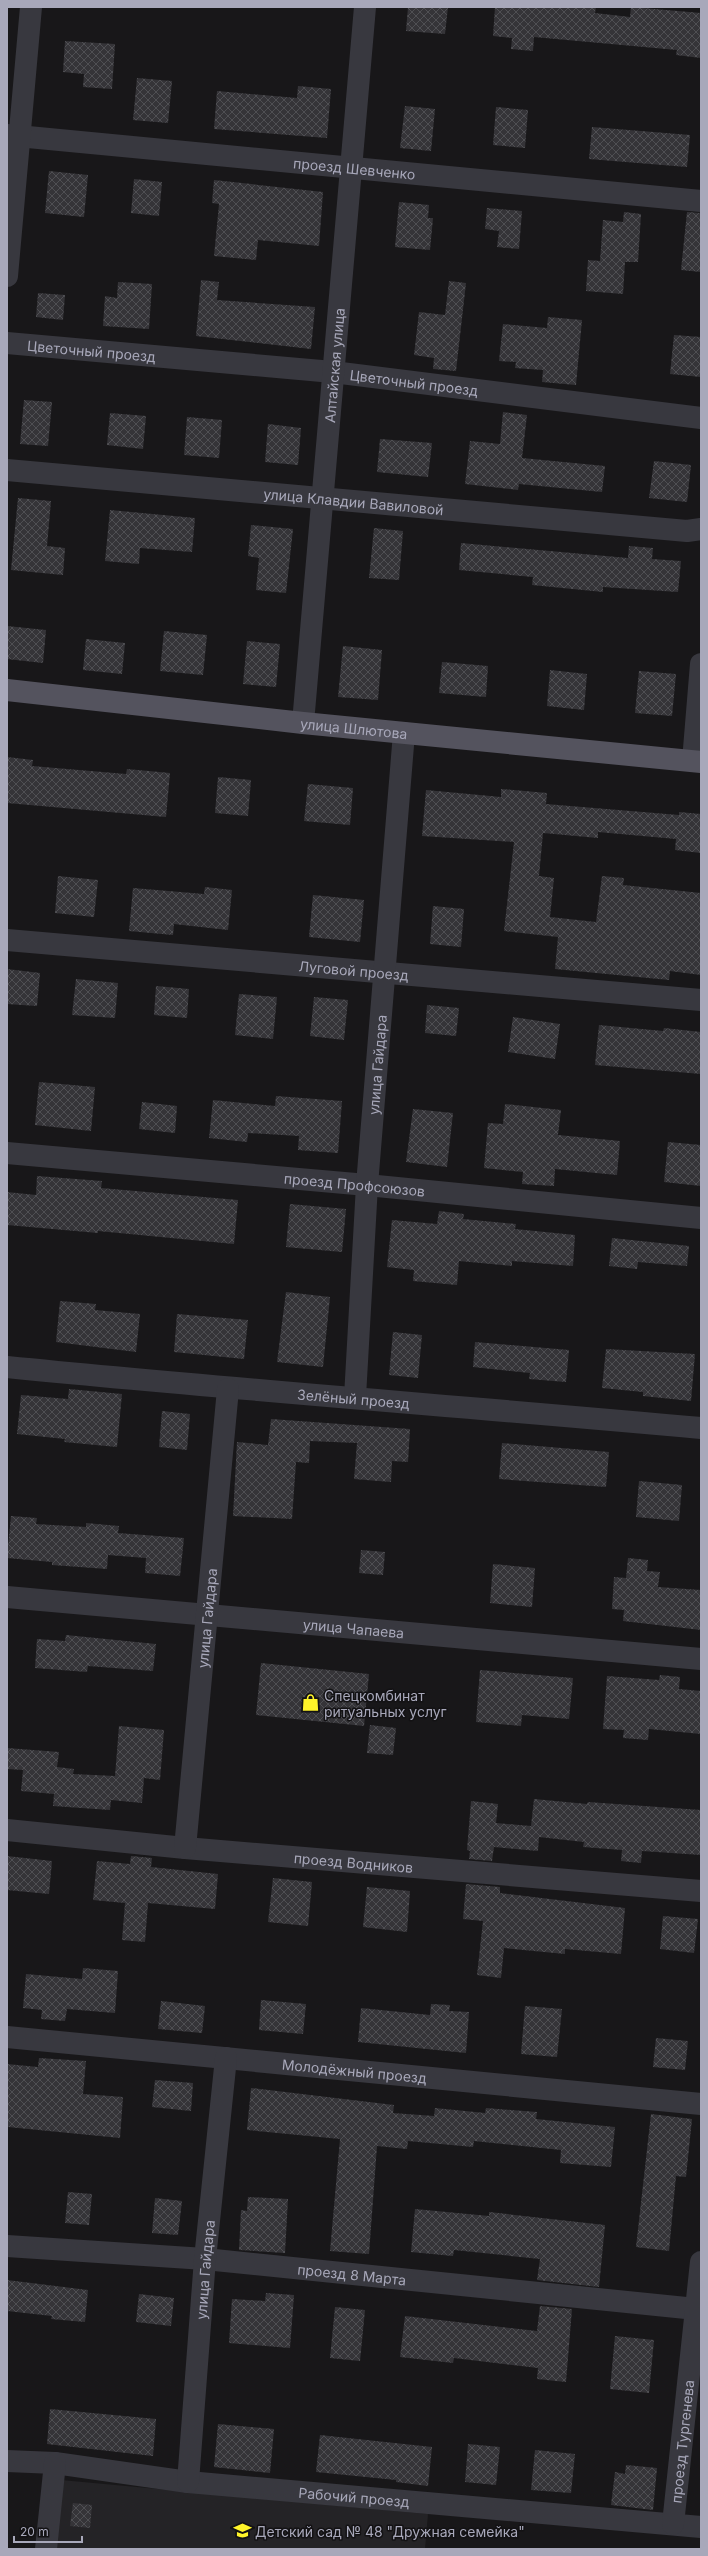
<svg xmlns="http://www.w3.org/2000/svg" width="708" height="2556" viewBox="0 0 708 2556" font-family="Inter,sans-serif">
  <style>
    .built { fill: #242326 }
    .building { fill: url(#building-cross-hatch) }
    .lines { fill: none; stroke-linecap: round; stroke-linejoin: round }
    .minor { stroke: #38383f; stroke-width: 22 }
    .major { stroke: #54535e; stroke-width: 22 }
    .labels { text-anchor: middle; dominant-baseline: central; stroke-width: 3; stroke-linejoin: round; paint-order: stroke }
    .street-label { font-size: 14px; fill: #a8a8ba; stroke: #131214 }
    .poi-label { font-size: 14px; fill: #a8a8ba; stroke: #131214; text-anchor: start }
  </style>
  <defs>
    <pattern id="building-cross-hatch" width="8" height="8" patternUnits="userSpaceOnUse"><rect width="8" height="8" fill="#353438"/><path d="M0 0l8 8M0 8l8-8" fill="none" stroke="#4f4f53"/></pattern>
  </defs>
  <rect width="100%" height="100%" fill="#181719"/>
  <path class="built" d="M61 2480 428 2514 425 2549H55Z"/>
  <path class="building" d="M408 7H448L445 34 406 31Z
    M495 7H596L595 13 630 17 631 7 701 13V58L676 55 677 50 534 37 533 51 511 49 512 38 493 36Z
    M65 41 115 44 112 89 83 87 84 74 63 72Z
    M137 78 172 81 168 123 133 120Z
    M298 86 331 89 327 138 214 129 217 91 297 98Z
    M405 106 435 109 431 151 400 148Z
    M496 107 528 110 525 148 493 145Z
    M592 127 690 135 687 167 589 159Z
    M49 171 88 175 84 217 45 213Z
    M134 179 162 182 159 216 131 213Z
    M214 180 323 192 319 246 258 240 256 260 214 256 219 204 212 203Z
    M399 202 429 205 428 218H433L430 250 395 247Z
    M487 208 522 211 519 249 497 247 499 231 485 229Z
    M624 212 641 214 638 262H625L623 294 586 291 588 260 600 261 603 220 623 222Z
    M687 212 701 213V272L681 270Z
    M201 280 219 282 217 300 315 307 311 349 196 336Z
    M449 281 466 283 456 371 433 369 434 358 414 355 419 312 445 315Z
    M118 282 152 284 149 329 103 326 105 296 117 298Z
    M38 293 65 295 63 320 36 317Z
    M548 317 582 320 576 385 542 382 543 370 515 368 516 362 499 361 503 324 547 328Z
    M674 335 701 337V377L670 374Z
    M24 400 52 402 48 446 20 444Z
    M503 412 527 415 522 458 605 466 602 492 519 484 518 490 465 484 470 441 500 444Z
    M110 413 146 416 143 449 107 445Z
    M187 417 222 420 219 458 184 455Z
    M268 424 301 428 298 465 265 462Z
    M380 439 432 443 428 477 377 472Z
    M654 461 691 465 687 502 649 498Z
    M18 498 51 501 47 546 65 548 63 575 11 570Z
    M110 510 195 518 192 552 140 548 139 564 105 561Z
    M251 525 293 529 286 593 256 590 259 558 248 556Z
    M374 528 403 531 399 580 369 578Z
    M461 543 628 558 629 546 653 548 652 559 681 561 678 592 603 587V592L532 585 533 577 459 570Z
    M7 626 46 630 43 663 7 659Z
    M164 631 207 635 203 675 160 671Z
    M86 639 125 643 122 674 83 670Z
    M247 641 280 644 276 687 243 684Z
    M343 646 382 650 378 700 338 697Z
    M442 662 488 666 486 697 439 693Z
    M550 670 587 674 584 710 547 706Z
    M639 671 676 674 672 716 635 713Z
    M7 757 33 760 32 766 126 774 127 769 170 773 166 817 7 803Z
    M218 777 251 780 248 816 215 813Z
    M308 784 353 788 350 825 304 821Z
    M501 789 547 793 546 804 679 815V812L701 814V853L675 850 676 839 598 832V838L543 833 539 876 554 878 550 917 596 922 602 876 624 878 623 885 701 893V975L670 971 669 980 555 969 558 937 504 931 514 842 422 836 426 790 501 797Z
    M58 876 98 880 94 917 55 913Z
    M205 887 232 890 228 930 174 924 173 935 129 931 133 888 204 894Z
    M313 895 364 900 360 942 309 937Z
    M433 906 464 909 461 947 430 944Z
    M7 969 40 973 37 1006 7 1004Z
    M76 979 118 983 115 1018 72 1015Z
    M156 986 189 989 187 1018 154 1015Z
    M239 994 277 997 273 1039 235 1035Z
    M314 997 348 1000 344 1040 310 1036Z
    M427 1005 459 1008 456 1036 425 1033Z
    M513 1017 560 1024 555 1059 508 1052Z
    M599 1025 663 1031 664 1028 701 1032V1074L595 1065Z
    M39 1082 95 1087 91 1131 35 1125Z
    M276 1096 342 1101 338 1153 298 1150 299 1136 248 1133 247 1142 209 1138 213 1100 275 1106Z
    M142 1102 177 1106 175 1133 139 1129Z
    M505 1104 561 1110 558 1135 620 1141 617 1175 555 1169 554 1186 522 1184 523 1172 484 1168 488 1123 503 1124Z
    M413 1109 453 1113 447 1167 406 1162Z
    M668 1142 701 1145V1186L664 1182Z
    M37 1176 102 1181 101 1188 238 1200 234 1244 98 1231V1233L7 1225V1192L36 1195Z
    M290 1204 346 1209 342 1252 286 1247Z
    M439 1211 464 1214 463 1219 516 1224 515 1229 575 1235 573 1266 512 1261V1266L459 1261 457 1285 413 1281 414 1270 387 1267 392 1220 437 1224Z
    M612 1238 689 1246 687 1266 638 1262 637 1269 609 1266Z
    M286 1292 330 1297 323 1367 277 1362Z
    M60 1301 96 1304 95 1310 140 1314 136 1352 56 1342Z
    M177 1314 248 1320 244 1359 174 1352Z
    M393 1332 422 1335 418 1378 389 1375Z
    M475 1342 569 1350 566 1382 529 1379 530 1373 473 1367Z
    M606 1349 695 1354 691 1401 643 1396V1392L602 1388Z
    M69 1389 122 1394 117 1447 64 1442 65 1439 17 1434 21 1395 68 1399Z
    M162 1411 190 1414 187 1450 159 1447Z
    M271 1419 410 1429 408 1462 392 1461 391 1482 354 1479 357 1443 310 1441 309 1463 296 1462 292 1519 233 1516 237 1442 268 1445Z
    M502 1443 609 1452 606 1487 499 1479Z
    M639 1481 682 1485 679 1521 636 1517Z
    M11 1516 37 1518 36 1524 86 1527V1523L119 1526 118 1533 184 1538 180 1576 145 1573 146 1558 108 1555 107 1569 52 1565V1562L7 1558Z
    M361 1550 385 1552 383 1575 359 1573Z
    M628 1558 648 1560 647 1571 660 1572 658 1587 701 1590V1630L623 1621 624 1610 612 1609 614 1577 626 1578Z
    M493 1564 535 1568 532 1607 490 1603Z
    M66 1635 156 1644 153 1671 88 1666 87 1672 35 1668 37 1639 65 1641Z
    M261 1663 369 1674 364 1726 256 1715Z
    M480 1670 573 1678 569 1719 522 1715 521 1726 476 1722Z
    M660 1675 680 1677 679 1689 701 1691V1734L649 1729 648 1740 623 1738 624 1730 603 1729 607 1676 659 1680Z
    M370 1725 396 1728 393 1755 367 1753Z
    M119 1726 164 1730 160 1780 144 1778 142 1803 111 1800 110 1810 53 1806 54 1794 21 1791 23 1770 7 1769V1748L59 1752 57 1767 74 1769 73 1774 115 1776Z
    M534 1799 587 1804 588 1802 701 1810V1855L642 1851 641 1863 621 1861 622 1850 583 1847 584 1842 539 1837 538 1851 494 1847 492 1861 469 1859 470 1851 467 1850 471 1801 498 1804 496 1823 531 1826Z
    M7 1856 52 1861 49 1894 7 1890Z
    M131 1856 152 1858 151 1867 218 1874 215 1909 148 1903 145 1942 122 1940 125 1903 93 1900 97 1861 130 1864Z
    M273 1878 312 1882 308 1926 268 1922Z
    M466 1884 500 1887V1893L625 1908 621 1954 565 1949V1954L504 1948 501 1978 477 1975 483 1921 463 1919Z
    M367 1887 410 1891 407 1932 363 1927Z
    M663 1916 698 1919 694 1953 660 1949Z
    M83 1968 118 1971 115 2013 67 2009 65 2021 41 2019 42 2010 23 2008 26 1974 82 1979Z
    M261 2000 306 2004 303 2034 259 2030Z
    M161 2001 205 2006 202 2033 158 2029Z
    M431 2004 450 2005 449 2011 469 2012 466 2053 358 2042 361 2008 430 2015Z
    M525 2006 562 2009 557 2057 521 2054Z
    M656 2038 688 2041 685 2070 653 2067Z
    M39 2058 86 2061 83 2094 123 2097 120 2138 8 2127 7 2064 38 2067Z
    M155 2080 193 2083 191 2111 152 2107Z
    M251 2088 394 2105 393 2113 434 2116 435 2108 485 2113 486 2108 537 2112 536 2119 615 2127 611 2167 560 2163 561 2150 474 2141 473 2147 408 2141 407 2149 377 2146 369 2254 330 2251 340 2139 247 2130Z
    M651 2114 692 2119 686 2177 676 2176 669 2251 636 2247Z
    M68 2192 92 2194 89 2225 65 2223Z
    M248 2197 288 2199 285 2253 239 2250 241 2210 247 2211Z
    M155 2198 182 2201 178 2235 152 2233Z
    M415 2209 489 2216V2212L605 2225 599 2287 537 2280 540 2259 454 2250 453 2256 411 2252Z
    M7 2280 88 2290 85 2322 51 2319 52 2316 7 2311Z
    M266 2293 294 2295 290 2348 229 2343 232 2299 265 2301Z
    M139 2294 174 2298 171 2326 136 2322Z
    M540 2306 572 2309 566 2382 537 2379 538 2368 454 2358 453 2363 400 2357 405 2316 537 2331Z
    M335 2307 365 2310 360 2361 330 2358Z
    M615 2336 654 2340 649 2393 610 2389Z
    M50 2409 156 2419 153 2456 47 2444Z
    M218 2424 274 2429 270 2473 214 2467Z
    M320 2435 432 2447 428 2486 396 2482V2480L316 2472Z
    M468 2444 500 2447 496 2485 465 2482Z
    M535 2450 575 2454 571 2493 531 2490Z
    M626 2465 657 2468 653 2510 611 2505 615 2472 625 2474Z
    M73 2503 92 2505 90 2528 70 2526Z"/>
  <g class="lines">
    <g class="minor">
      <path id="s1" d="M7 135 701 201"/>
      <path d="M7 276 31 7"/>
      <path id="s2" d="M7 343 333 372 701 418"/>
      <path id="s3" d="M7 470 687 531 701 529"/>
      <path id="s4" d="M303 723 365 7"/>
      <path d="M693 761 701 664"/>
      <path id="s5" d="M7 940 701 1000"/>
      <path id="s6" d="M7 1153 367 1185 701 1218"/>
      <path id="s7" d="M7 1367C238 1390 470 1407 701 1428"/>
      <path id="s8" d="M355 1397 367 1185 404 733"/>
      <path id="s9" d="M7 1597 701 1659"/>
      <path id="s10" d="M7 1830 185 1848 701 1891"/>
      <path id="s11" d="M185 1848 228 1389"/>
      <path id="s12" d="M7 2037 701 2104"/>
      <path id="s13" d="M7 2246 205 2259 696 2309"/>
      <path id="s14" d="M7 2461 55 2463 188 2482 701 2527"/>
      <path id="s15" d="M188 2482 205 2259 226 2058"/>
      <path id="s16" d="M673 2524 701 2262"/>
      <path d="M46 2549 55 2463"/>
    </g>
    <path class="major" id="s17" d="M7 690 303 723 701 762"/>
  </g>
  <defs>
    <symbol id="shop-bare" viewBox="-9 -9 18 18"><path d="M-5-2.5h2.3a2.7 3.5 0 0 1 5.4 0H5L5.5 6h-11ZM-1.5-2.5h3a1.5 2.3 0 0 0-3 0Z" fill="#fff429" stroke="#131214" stroke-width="2.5" paint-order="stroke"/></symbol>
    <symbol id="school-bare" viewBox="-9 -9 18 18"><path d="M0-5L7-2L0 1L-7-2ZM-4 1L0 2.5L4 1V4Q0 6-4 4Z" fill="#fff429" stroke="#131214" stroke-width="2.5" paint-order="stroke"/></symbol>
  </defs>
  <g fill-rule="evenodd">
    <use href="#shop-bare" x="298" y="1690" width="25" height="25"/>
    <use href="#school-bare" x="230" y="2518" width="25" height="25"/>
  </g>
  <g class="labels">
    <g class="street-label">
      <text stroke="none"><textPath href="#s1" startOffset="349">проезд Шевченко</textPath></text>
      <text stroke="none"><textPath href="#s2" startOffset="85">Цветочный проезд</textPath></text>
      <text stroke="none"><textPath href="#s4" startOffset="359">Алтайская улица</textPath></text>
      <text stroke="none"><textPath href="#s2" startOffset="409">Цветочный проезд</textPath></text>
      <text stroke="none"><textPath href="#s3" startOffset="348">улица Клавдии Вавиловой</textPath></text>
      <text stroke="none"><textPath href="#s17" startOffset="349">улица Шлютова</textPath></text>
      <text stroke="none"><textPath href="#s5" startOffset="348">Луговой проезд</textPath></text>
      <text stroke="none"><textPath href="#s8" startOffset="333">улица Гайдара</textPath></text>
      <text stroke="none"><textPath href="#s6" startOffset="349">проезд Профсоюзов</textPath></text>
      <text stroke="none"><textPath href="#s7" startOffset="348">Зелёный проезд</textPath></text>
      <text stroke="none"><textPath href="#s11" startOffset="231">улица Гайдара</textPath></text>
      <text stroke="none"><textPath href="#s9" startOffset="348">улица Чапаева</textPath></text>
      <text stroke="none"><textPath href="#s10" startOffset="348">проезд Водников</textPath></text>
      <text stroke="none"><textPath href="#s12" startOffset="349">Молодёжный проезд</textPath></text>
      <text stroke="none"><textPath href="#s15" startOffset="213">улица Гайдара</textPath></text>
      <text stroke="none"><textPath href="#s13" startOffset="346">проезд 8 Марта</textPath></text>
      <text stroke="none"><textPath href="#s16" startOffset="83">проезд Тургенева</textPath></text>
      <text stroke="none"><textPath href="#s14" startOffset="349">Рабочий проезд</textPath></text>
    </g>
    <g class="poi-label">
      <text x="324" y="1695">Спецкомбинат<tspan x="324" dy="16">ритуальных услуг</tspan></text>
      <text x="255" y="2531">Детский сад № 48 "Дружная семейка"</text>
    </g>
  </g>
  <rect width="708" height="2556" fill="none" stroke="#a8a8ba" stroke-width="16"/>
  <path d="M14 2536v6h68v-6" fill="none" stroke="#a8a8ba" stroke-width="2"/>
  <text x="20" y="2536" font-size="12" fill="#a8a8ba" stroke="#131214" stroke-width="3" paint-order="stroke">20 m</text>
</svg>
